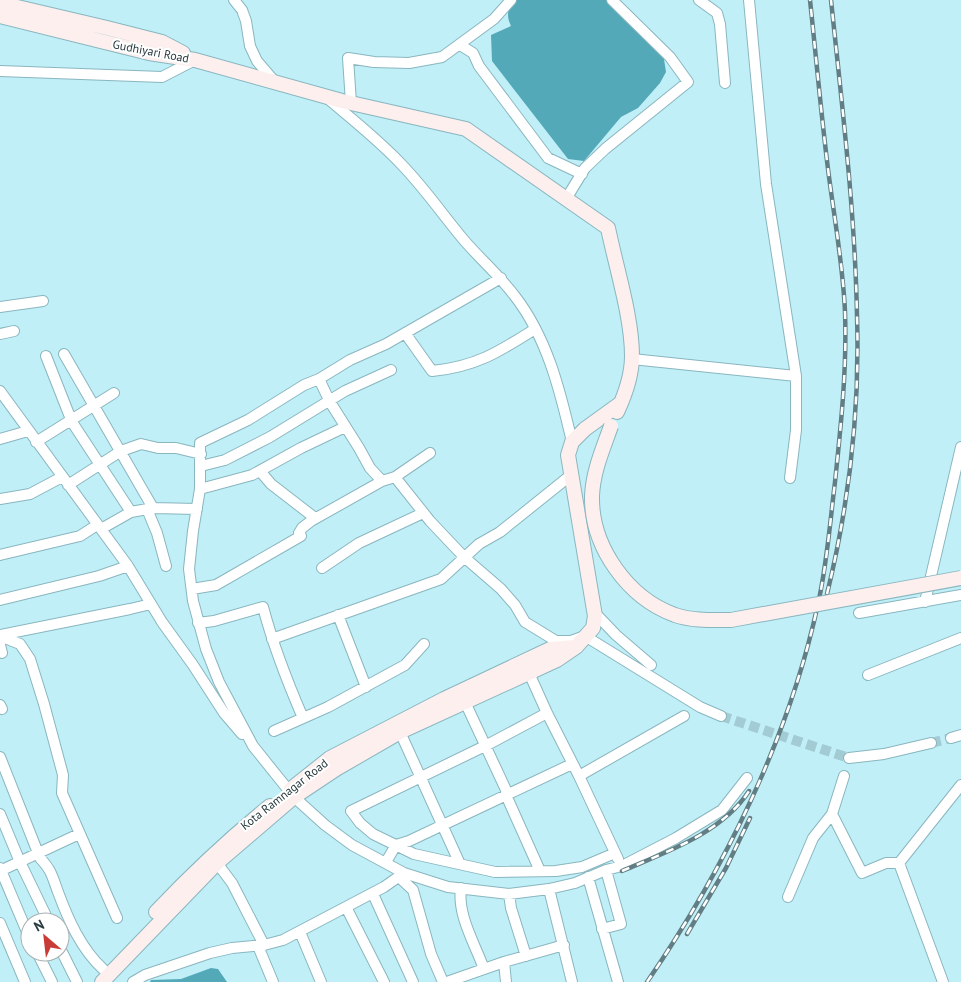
<svg xmlns="http://www.w3.org/2000/svg" width="961" height="982" viewBox="0 0 961 982" font-family="'PT Sans',sans-serif">
  <style>
    .water { fill: #54a9b9 }
    .lines { fill: none; stroke-linecap: round; stroke-linejoin: round }
    .street-tunnel { stroke: #a2cbd3; stroke-width: 10; stroke-dasharray: 10 5; stroke-linecap: butt }
    .street-casing { stroke: #89b6bf; stroke-width: 12 }
    .secondary-casing { stroke: #89b6bf; stroke-width: 16 }
    .street { stroke: #fff; stroke-width: 10 }
    .secondary { stroke: #fcefed; stroke-width: 14 }
    .rail-casing { stroke: #627e84; stroke-width: 4.5 }
    .rail { stroke: #fff; stroke-width: 2.5; stroke-dasharray: 8; stroke-linecap: butt }
    .secondary-bridge-casing { stroke: #89b6bf; stroke-width: 16; stroke-linecap: butt }
    .secondary-bridge { stroke: #fcefed; stroke-width: 14 }
    .labels { text-anchor: middle; dominant-baseline: central; stroke-width: 4; stroke-linejoin: round; paint-order: stroke }
    .street-label { font-size: 12px; fill: #293b3f; stroke: #fff }
  </style>
  <rect width="100%" height="100%" fill="#c0eff8"/>
  <path class="water" d="M516 0H607L663 53 666 72 660 83 638 108 621 117 584 161 568 159 492 61 491 35 511 26C506 16 507 7 516 0Z
    M211 968 218 969 227 982H150L151 980 181 979Z"/>
  <g class="lines">
    <path class="street-tunnel" d="M721 716 849 758
      M931 743 951 738"/>
    <defs>
      <path id="street" d="M234 0 242 10 246 21 250 46 257 61 275 82
        M699 0 717 13 720 24 725 83
        M749 0 766 184 796 376V430L790 478
        M460 45 473 53 479 66 548 158 582 174
        M0 71 162 77 195 60
        M327 98C353 120 380 141 403 166 425 189 443 215 463 239 479 258 499 275 514 295 547 337 560 390 572 442
        M351 103 348 58 374 62 409 63 442 57 494 19 511 0
        M566 199 585 168 605 149 688 82 670 57 612 0
        M501 278 386 344 350 360 319 379 304 385 248 420 200 443V489L193 531 189 569 193 601 206 649 219 682 253 746 294 797 325 825 352 845 404 873 448 887 509 894 549 889 575 883 606 870 622 866 676 838 722 810 747 778
        M0 307 43 301
        M405 333 432 371C475 367 499 352 535 329
        M0 334 14 331
        M64 354 153 508
        M46 356 72 422 131 512
        M632 359 796 376
        M319 379 330 402 359 448 370 468 382 481
        M0 391 128 566 162 622 193 665 224 713 242 734
        M0 439 28 431
        M36 442 114 393
        M201 466 225 460 270 437 345 391 391 370
        M260 471 271 484 315 518
        M395 477 430 521 464 557 501 589 515 605 525 622 556 641H571L585 636 700 707 721 716
        M68 485 121 451 141 444 158 448H176L201 454
        M200 489 252 475 301 448 345 427
        M0 499 30 494 62 477
        M147 509 157 533 166 566
        M101 529 131 512 153 508 197 509
        M0 555 80 536 97 525
        M322 568 359 543 423 513
        M192 589 216 585 301 536 299 533 302 528 311 521 382 481 395 477 430 453
        M0 600 99 576 128 566
        M925 602 961 447
        M594 612 616 635 651 665
        M859 613 961 595
        M338 615 366 687
        M198 623 214 621 263 607C273 645 287 681 303 718
        M0 635 130 609 151 604
        M0 636 20 644 30 659 44 704 63 775 62 793 117 918
        M272 639 441 579 479 544 500 532 571 475
        M0 645 2 653
        M529 673 547 713 579 776 618 859
        M868 675 961 638
        M465 702 506 790V795L540 871
        M0 705 2 709
        M547 713 487 745 351 811 360 823 373 834 414 854 495 872 556 871 582 867 615 853
        M274 731 328 707 405 665 424 644
        M400 732 460 864
        M951 738 961 735
        M0 757 40 858C52 871 52 876 58 892 68 919 81 949 103 969
        M849 758 884 754 931 743
        M579 776 684 716
        M0 814 20 862 49 922
        M832 814 862 873 886 863H899L961 785
        M386 862 396 845 409 841 572 764
        M217 863 232 883 264 945
        M899 863 943 982
        M0 868 30 939
        M0 871 79 834
        M399 877 413 890 431 954 443 982
        M588 877 618 982
        M461 888C457 915 475 944 484 969
        M549 889 572 982
        M373 894 413 982
        M509 894 511 908 526 956
        M788 897 813 838 832 814 844 776
        M346 907 384 982
        M0 923 25 982
        M602 929 621 924 606 870
        M300 932 321 982
        M258 946 273 982
        M60 948 77 982
        M37 952 52 982
        M504 962 506 982
        M133 982 145 975 210 953 232 948 264 945 283 940 384 887 404 873
        M447 982 504 962 564 945"/>
      <path id="secondary" d="M0 3 107 28 162 42 183 53
        M0 16 149 53 195 60 342 101 466 129 608 228C616 267 632 317 632 356 632 375 625 395 617 412
        M291 789 330 758 444 699 550 649 575 647
        M156 912C192 874 229 839 270 806
        M102 982 217 863 294 797 336 769 400 732 557 660 576 647 593 628 595 616 568 455 572 442 585 429 621 403"/>
    </defs>
    <use href="#street" class="street-casing"/>
    <use href="#secondary" class="secondary-casing"/>
    <use href="#street" class="street"/>
    <use href="#secondary" class="secondary"/>
    <defs>
      <path id="rail" d="M827 594C849 504 860 409 857 316 855 211 842 105 831 0
        M622 871C666 852 722 833 749 791
        M687 934 726 868 750 818
        M647 982C724 870 789 738 818 604 827 564 830 522 835 482 841 425 847 369 845 312 843 264 834 217 828 169 821 113 816 56 810 0"/>
    </defs>
    <use href="#rail" class="rail-casing"/>
    <use href="#rail" class="rail"/>
    <defs>
      <path id="secondary-bridge" d="M611 426C603 449 593 471 592 496 591 547 628 598 675 615 693 621 712 620 731 620L961 578"/>
    </defs>
    <use href="#secondary-bridge" class="secondary-bridge-casing"/>
    <use href="#secondary-bridge" class="secondary-bridge"/>
  </g>
  <g class="labels">
    <g class="street-label">
      <text transform="translate(151 51) rotate(11)">Gudhiyari Road</text>
      <text transform="translate(284 794) rotate(-38)">Kota Ramnagar Road</text>
    </g>
  </g>
  <g transform="translate(45 937) rotate(332)"><circle r="24" fill="#ffffff" stroke="#a9b1b2"/>
  <path d="M0-4L9 19L0 12L-9 19Z" fill="#c93b37"/>
  <text y="-8" font-size="14" font-weight="bold" text-anchor="middle" fill="#293b3f">N</text>
  </g>
</svg>
